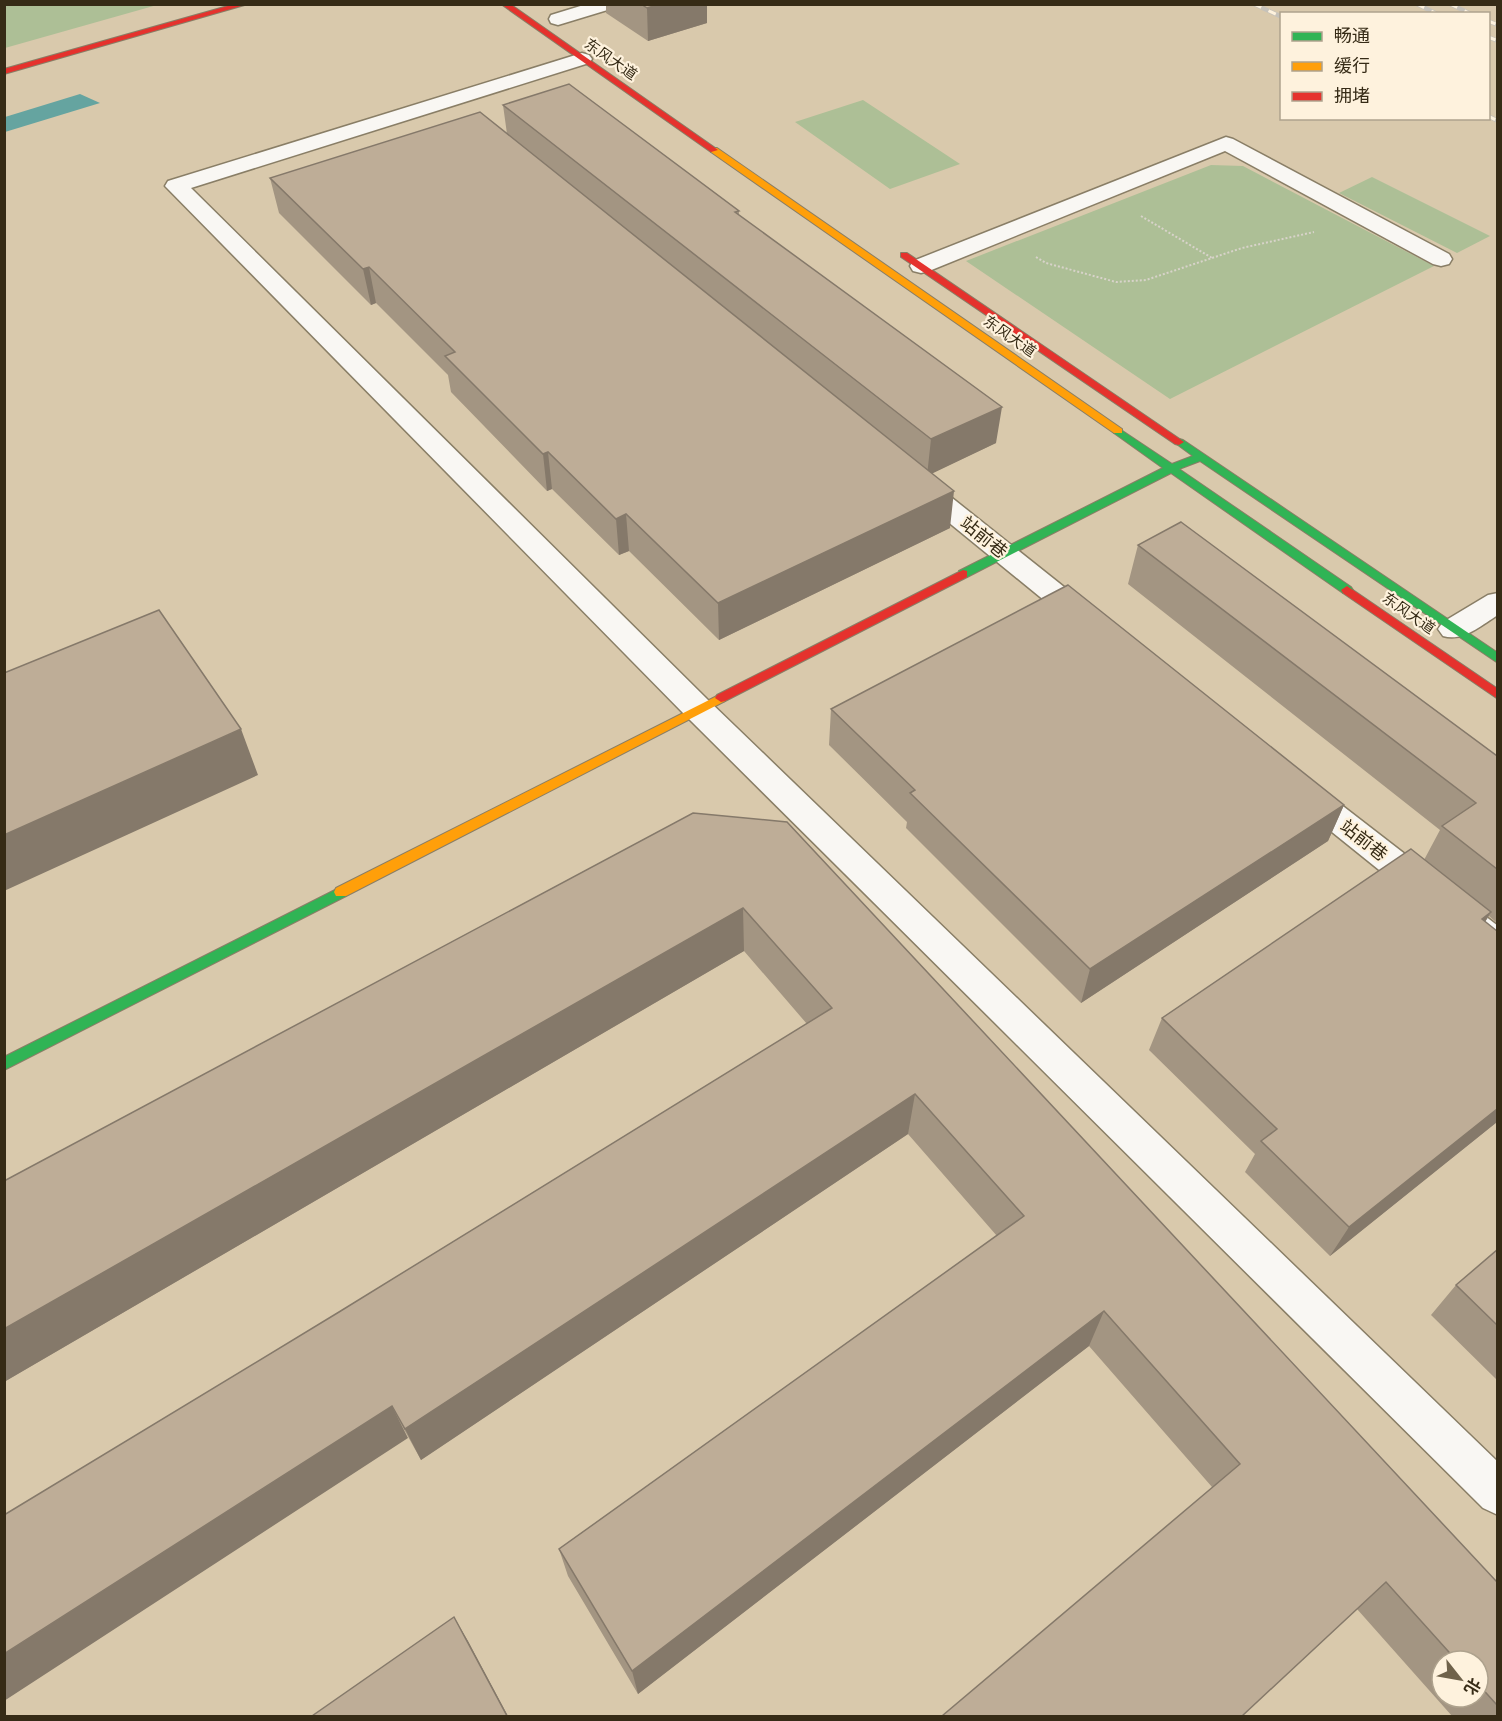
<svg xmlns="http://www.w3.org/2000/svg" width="1502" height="1721" viewBox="0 0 1502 1721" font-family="'Asap Condensed','Noto Sans SC',sans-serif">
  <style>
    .green { fill: #adbf96 }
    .water { fill: #65a4a0 }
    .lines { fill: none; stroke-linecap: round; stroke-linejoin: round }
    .street-casing { stroke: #897e66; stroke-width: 3 }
    .fast-casing { stroke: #897e66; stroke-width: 2 }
    .slow-casing { stroke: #897e66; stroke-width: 2 }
    .jam-casing { stroke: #897e66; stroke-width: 2 }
    .path { stroke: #d8d3ca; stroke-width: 2; stroke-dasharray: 2 2; stroke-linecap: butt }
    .street { fill: #f9f7f3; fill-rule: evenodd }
    .fast { fill: #30b455; fill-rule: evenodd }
    .slow { fill: #ff9f0a; fill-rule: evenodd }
    .jam { fill: #e5322d; fill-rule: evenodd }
    .rail-casing { stroke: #c6c2ba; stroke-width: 4.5 }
    .rail { stroke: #fef2dd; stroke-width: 3; stroke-dasharray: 8; stroke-linecap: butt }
    .wall { fill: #a39582; fill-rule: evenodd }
    .shaded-wall { fill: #85796a }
    .building { fill: #bead97; stroke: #85796a; stroke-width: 1.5 }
    .labels { text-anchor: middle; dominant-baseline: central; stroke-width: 4.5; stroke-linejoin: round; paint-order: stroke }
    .far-street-label { font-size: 15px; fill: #362b16; stroke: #fef2dd }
    .street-label { font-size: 18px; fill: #362b16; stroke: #fef2dd }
  </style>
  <rect width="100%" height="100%" fill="#d9c9ac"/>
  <path class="green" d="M5 4H157V5L5 48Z
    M863 100 960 164 890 189 795 122Z
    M1211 165 1243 166 1434 266 1170 399 966 261Z
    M1372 177 1490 236 1457 253 1339 193Z"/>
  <path class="water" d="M80 94 100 103 5 132V117Z"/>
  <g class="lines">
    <defs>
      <path id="street" d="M587 4H617L614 8 558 25 551 23 549 19 551 15Z
        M582 53 589 55 592 59 589 63 191 188 709 701 1498 1462V1515L1483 1508 687 717 165 186 168 181Z
        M1226 137 1233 139 1449 254 1452 259 1449 264 1441 266 1433 264 1225 151 929 271 921 273 913 271 910 266 913 261Z
        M918 476 927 478 1098 614 1102 621 1098 628 1088 631 1078 628 909 490 905 484 909 478Z
        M1498 593V615C1480 626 1463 642 1443 636L1438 629 1443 622 1488 595Z
        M1302 779 1313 783 1498 926V960L1486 956 1291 799 1286 791 1291 783Z"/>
      <path id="fast" d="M1118 428 1172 464 1193 456 1174 442 1179 439 1183 440 1498 653V663L1200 461 1179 469 1351 587 1353 590 1351 593H1343L1171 473 967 577H959V571L1163 468 1114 433 1113 431Z
        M341 887 346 888 348 892 346 896 4 1070V1057Z"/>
      <path id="slow" d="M711 148H717L1122 429V433H1114L711 152Z
        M721 694 725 695 727 698 725 701 346 896H336L334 892 336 888Z"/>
      <path id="jam" d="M235 4H248L4 74V69Z
        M501 4H510L718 150 711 152Z
        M901 253H907L1184 442 1179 445 1175 444 901 257Z
        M963 570 967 571V577L725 701 721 702 715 698 717 695Z
        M1347 586 1498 689V699L1343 593 1341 590Z"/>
    </defs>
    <use href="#street" class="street-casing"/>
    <use href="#fast" class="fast-casing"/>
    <use href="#slow" class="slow-casing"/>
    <use href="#jam" class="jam-casing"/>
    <path class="path" d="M1141 216 1212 258
      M1036 257 1046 263 1116 282 1146 280 1242 248 1314 232"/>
    <use href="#street" class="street"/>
    <use href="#fast" class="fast"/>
    <use href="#slow" class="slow"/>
    <use href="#jam" class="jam"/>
    <defs>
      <path id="rail" d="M1254 4 1282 17
        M1417 4 1437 14
        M1450 4 1471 14
        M1488 21 1498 25
        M1488 37 1498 41
        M1488 116 1498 121"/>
    </defs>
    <use href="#rail" class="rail-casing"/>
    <use href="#rail" class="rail"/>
  </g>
  <path class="wall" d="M606 4H707V23L648 41 606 13Z
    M503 105 739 211V215L996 443 932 473 950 528 719 640 629 551 619 555 552 489 547 491 451 392 448 375 376 303 371 305 279 213 270 178 507 134Z
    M1138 545 1497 756V923L1489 916 1485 922 1497 1122 1330 1256 1245 1172 1255 1154 1149 1050 1162 1018 1424 860 1440 830 1128 584Z
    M831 709 1344 805 1328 841 1081 1003 906 828 907 822 829 745Z
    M693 813 1497 1582V1716H1452L1357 1609 1212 1487 1089 1346 638 1694 568 1576 559 1549 997 1236 908 1134 421 1460 339 1312 807 1024 744 951 4 1382V1181ZM1442 1661H1478V1697H1442Z
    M1497 1250V1380L1431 1315 1456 1285Z"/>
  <path class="shaded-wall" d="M660 4H707V23L648 41 647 8Z
    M369 267 376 303 371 305 363 269Z
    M1002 407 996 443 927 476 931 439Z
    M548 452 552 489 547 491 543 454Z
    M954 491 950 528 719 640 718 603Z
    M626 514 629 551 619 555 616 519Z
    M241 729 258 775 4 891V835Z
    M1344 805 1328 841 1081 1003 1090 969Z
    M743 908 744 951 4 1382V1329Z
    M1491 912 1470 946 1482 919Z
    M915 1094 908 1134 421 1460 405 1429Z
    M1497 1109V1122L1330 1256 1349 1227Z
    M1104 1311 1089 1346 638 1694 632 1671Z
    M392 1406 408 1438 4 1701V1654Z
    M454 1617 468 1641 508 1716H507Z"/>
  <path class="building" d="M641 4H660L647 8Z
    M569 84 739 211 735 212 1002 407 931 439 503 105Z
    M480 112 954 491 718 603 626 514 616 519 548 452 543 454 445 356 455 352 369 267 363 269 270 178Z
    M1181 522 1497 756V869L1442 826 1476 803 1138 545Z
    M1068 585 1344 805 1090 969 910 793 915 790 831 709Z
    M159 610 241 729 4 835V673Z
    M693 813 787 822 1497 1582V1705L1478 1684V1661H1457L1386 1582 1242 1716H942L1240 1464 1104 1311 632 1671 559 1549 1024 1216 915 1094 405 1429 392 1406 4 1654V1515L339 1312 832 1008 743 908 4 1329V1181Z
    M1411 849 1491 912 1482 919 1497 931V1109L1349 1227 1261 1141 1277 1129 1162 1018Z
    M1497 1250V1325L1456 1285Z
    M454 1617 507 1716H312Z"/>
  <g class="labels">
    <g class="far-street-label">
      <text transform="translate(611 59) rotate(35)">东风大道</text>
      <text transform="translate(1010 336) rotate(35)">东风大道</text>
      <text transform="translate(1409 613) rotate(35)">东风大道</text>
    </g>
    <g class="street-label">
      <text transform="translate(984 537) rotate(39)">站前巷</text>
      <text transform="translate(1364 840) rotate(38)">站前巷</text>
    </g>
  </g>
  <rect width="1502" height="1721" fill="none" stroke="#362b16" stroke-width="12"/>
  <rect x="1280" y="12" width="210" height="108" fill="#fef2dd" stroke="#aea28d" stroke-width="1.5"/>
  <rect x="1292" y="32" width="30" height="9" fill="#30b455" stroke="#aea28d" stroke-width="1.5"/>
  <text x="1334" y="42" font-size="18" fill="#362b16">畅通</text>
  <rect x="1292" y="62" width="30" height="9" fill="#ff9f0a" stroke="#aea28d" stroke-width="1.5"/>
  <text x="1334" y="72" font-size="18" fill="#362b16">缓行</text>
  <rect x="1292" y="92" width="30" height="9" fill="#e5322d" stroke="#aea28d" stroke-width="1.5"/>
  <text x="1334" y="102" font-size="18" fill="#362b16">拥堵</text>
  <g transform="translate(1460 1679) rotate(121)"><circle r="28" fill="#fef2dd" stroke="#aea28d" stroke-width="1.5"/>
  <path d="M0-4.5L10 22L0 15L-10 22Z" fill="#6f624a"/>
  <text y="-9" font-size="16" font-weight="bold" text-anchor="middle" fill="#362b16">北</text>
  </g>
</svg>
